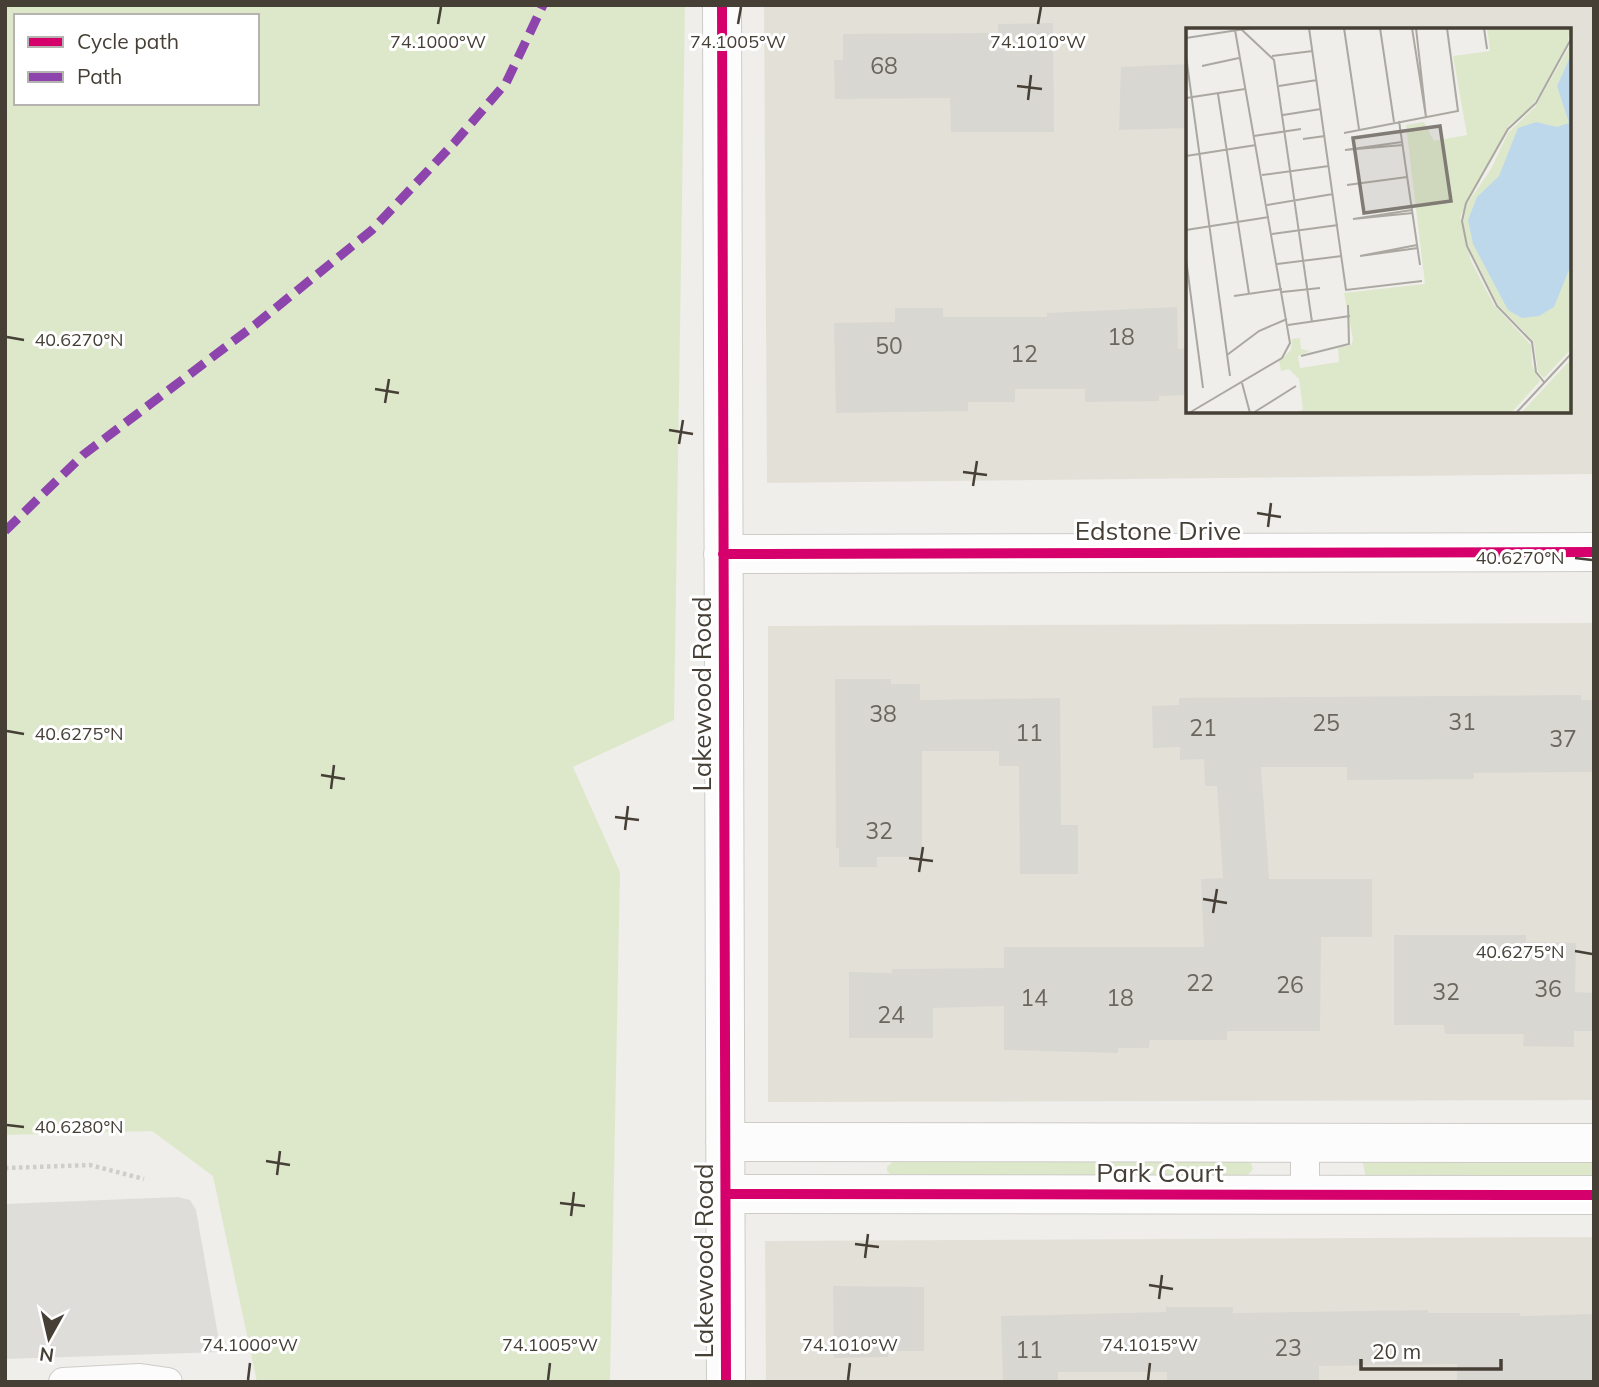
<svg xmlns="http://www.w3.org/2000/svg" width="1599" height="1387" viewBox="0 0 1599 1387" font-family="Mulish,sans-serif">
  <style>
    .residential { fill: #e3e0d7; fill-rule: evenodd }
    .green { fill: #dde8cb; fill-rule: evenodd }
    .parking { fill: #dfddda }
    .building { fill: #d9d7d2 }
    .lines { fill: none; stroke-linecap: round; stroke-linejoin: round }
    .lane-casing { stroke: #cdccc7; stroke-width: 30 }
    .street-casing { stroke: #cdccc7; stroke-width: 40 }
    .path { stroke: #d0cecb; stroke-width: 4.5; stroke-dasharray: 3.5 3.5; stroke-linecap: butt }
    .lane { stroke: #fdfcfc; stroke-width: 28 }
    .street { stroke: #fdfcfc; stroke-width: 38 }
    .quiet { stroke: #8e44ad; stroke-width: 9; stroke-dasharray: 18 9; stroke-linecap: butt }
    .cycleway-casing { stroke: #fff; stroke-width: 15 }
    .cycleway { stroke: #d6006c; stroke-width: 10 }
    .ticks { fill: none; stroke: #453f36; stroke-width: 2.5 }
    .labels { text-anchor: middle; dominant-baseline: central; stroke-width: 6; stroke-linejoin: round; paint-order: stroke }
    .number-label { font-size: 23px; fill: #6b665e }
    .street-label { font-size: 26px; fill: #453f36; stroke: #fff }
    .inset-road { fill: none; stroke: #aba8a2; stroke-width: 2 }
    .view { fill: #807c75; fill-opacity: 0.15; stroke: #807c75; stroke-width: 3.5 }
    .inset-edge { fill: none; stroke: #453f36; stroke-width: 3.5 }
    .ticks-label { font-size: 18px; text-anchor: middle; fill: #453f36; stroke: #fff; stroke-width: 6; stroke-linejoin: round; paint-order: stroke }
  </style>
  <rect width="100%" height="100%" fill="#efeeea"/>
  <path class="residential" d="M764 5H1594V474L767 483ZM1188 30H1569V411H1188Z
    M1594 623V1100L768 1102V626Z
    M1594 1237V1382H766L765 1241Z"/>
  <path class="green" d="M5 5H685L674 720 573 767 620 872 610 1382H257L213 1176 152 1131 5 1135ZM16 16H257V103H16Z
    M1594 1158V1178H1369L1365 1174 1363 1163 1366 1159Z
    M1245 1160 1251 1163 1253 1169 1247 1176 893 1177 887 1171V1167L893 1161Z"/>
  <path class="parking" d="M178 1197 190 1200 196 1210 221 1352 5 1359V1204Z"/>
  <path class="building" d="M1053 23 1054 132H951L950 98 835 99 834 60H843V34L998 33V24Z
    M1188 64V128L1119 130 1121 67Z
    M1177 307 1178 349 1187 348 1188 395 1159 396V401L1085 402V389H1015V402H968V411L836 413 834 323 895 322V308H943V317H1047V313Z
    M835 679H891V684H920V700L1060 698 1061 825H1078V874H1020L1019 766H999V751H922V857H877V867H839V848H836Z
    M1581 695V700H1594V772L1474 773V779L1347 780V767H1261L1269 879H1372V937H1321L1320 1031H1227V1040H1150L1149 1048H1118V1053L1004 1050V1006L933 1008V1038H849V972L892 973V969L1004 968V947H1204L1201 879 1223 878 1217 786H1205L1204 759 1180 760V747L1153 748 1152 706 1179 705V698Z
    M1394 935H1526V942L1576 943 1575 992 1594 993V1031H1574V1047L1523 1046 1524 1034H1445L1444 1025H1394Z
    M833 1286 924 1287V1351H888V1357L834 1358Z
    M1166 1307H1233V1313L1428 1310V1313H1520V1316L1594 1314V1382H1457V1364L1319 1366V1382H1167V1372H1058V1382H1003L1001 1316 1166 1312Z"/>
  <g class="lines">
    <defs>
      <path id="lane" d="M1305 1143V1195
        M63 1382 140 1378 168 1382"/>
      <path id="street" d="M722 5 726 1382
        M723 554 1594 552
        M725 1142 1594 1143
        M726 1194 1594 1195"/>
    </defs>
    <use href="#lane" class="lane-casing"/>
    <use href="#street" class="street-casing"/>
    <path class="path" d="M5 1168 90 1165 144 1179"/>
    <use href="#lane" class="lane"/>
    <use href="#street" class="street"/>
    <path class="quiet" d="M5 531 83 455 256 324 372 230 455 142 506 83 543 5"/>
    <defs>
      <path id="cycleway" d="M722 5 726 1382
        M723 554 1594 552
        M726 1194 1594 1195"/>
    </defs>
    <use href="#cycleway" class="cycleway-casing"/>
    <use href="#cycleway" class="cycleway"/>
  </g>
  <path class="ticks" d="M438 24 441 7M738 24 741 7M1038 24 1041 7M1017 86 1042 89M1028 100 1031 75M7 337 24 340M375 389 399 393M385 403 389 379M669 430 693 434M679 444 683 420M963 472 987 475M973 486 977 461M1257 513 1281 517M1268 527 1271 503M1575 558 1592 560M7 731 24 734M321 775 345 779M331 789 334 765M615 817 639 820M625 830 628 806M909 858 933 861M919 872 923 847M1203 899 1227 903M1213 913 1217 889M1575 951 1592 954M7 1125 24 1127M266 1161 290 1165M277 1175 280 1151M560 1203 585 1206M571 1216 574 1192M855 1244 879 1247M865 1258 868 1234M1149 1285 1173 1289M1159 1299 1162 1275M248 1380 250 1363M548 1380 550 1363M848 1380 850 1363M1148 1380 1150 1363"/>
  <g class="labels">
    <g class="number-label">
      <text x="884" y="65">68</text>
      <text x="1121" y="336">18</text>
      <text x="889" y="345">50</text>
      <text x="1024" y="353">12</text>
      <text x="883" y="713">38</text>
      <text x="1462" y="721">31</text>
      <text x="1326" y="722">25</text>
      <text x="1203" y="727">21</text>
      <text x="1029" y="732">11</text>
      <text x="1563" y="738">37</text>
      <text x="879" y="830">32</text>
      <text x="1200" y="982">22</text>
      <text x="1290" y="984">26</text>
      <text x="1548" y="988">36</text>
      <text x="1446" y="991">32</text>
      <text x="1034" y="997">14</text>
      <text x="1120" y="997">18</text>
      <text x="891" y="1014">24</text>
      <text x="1288" y="1347">23</text>
      <text x="1029" y="1349">11</text>
    </g>
    <g class="street-label">
      <text x="1158" y="530">Edstone Drive</text>
      <text transform="translate(701 694) rotate(-90)">Lakewood Road</text>
      <text x="1160" y="1172">Park Court</text>
      <text transform="translate(703 1261) rotate(-90)">Lakewood Road</text>
    </g>
  </g>
  <g transform="translate(1186 28)">
    <rect width="385" height="385" fill="#efeeea"/>
    <path d="M301 0H384L382 14 359 58 343 82 323 97 274 189 285 233 308 277 345 317 346 337 354 353 325 385H103L117 382 113 351 103 341 95 343 93 333 105 322 106 311 114 310 115 321 124 323 112 328 114 340 153 334 152 320 165 317 167 311 158 265 239 256 220 97 238 94 248 113 281 107 267 28 304 23ZM385 16V321L358 350 352 344 348 314 312 277 281 215 277 194 281 176 305 141 322 105 349 79ZM385 331V385H335Z" fill="#dde8cb"/>
    <path d="M385 27V237L368 279 353 288 336 290 322 282 287 216 282 192 291 169 313 148 332 100 350 94 371 99 383 95 371 58Z" fill="#bdd8eb"/>
    <path class="inset-road" d="M123 0 160 262 236 253M158 0 173 101M194 0 208 94M226 0 240 89M230 0 240 89M298 0 301 21M55 1 88 32 126 294M0 10 65 0M0 28 44 348M86 28 127 23M16 38 53 30M93 58 131 52M32 66 63 266M0 70 59 61M97 87 135 81M213 93 234 237M158 105 272 83 261 0M68 108 115 101M117 111 139 108M216 114 159 122 217 117M0 128 70 117M76 147 143 138M161 157 221 149M81 177 147 166M226 182 167 191 227 185M0 202 83 189M86 206 152 197M231 217 174 228 232 220M0 231 17 360M91 236 156 228M96 264 134 260M48 268 96 261M102 297 164 288M41 327 73 303 101 291M115 328 163 316 162 277M358 354 350 344 346 314 311 278 281 218 276 193 280 175 322 101 350 75 385 11M56 355 64 385M3 385 96 330 104 315 49 2M67 385 110 358M330 385 385 326"/>
    <path class="view" d="M254 98 265 173 178 185 167 110Z"/>
    <rect width="385" height="385" class="inset-edge"/>
  </g>
  <g class="ticks-label">
    <text x="438" y="48">74.1000°W</text>
    <text x="738" y="48">74.1005°W</text>
    <text x="1038" y="48">74.1010°W</text>
    <text x="79" y="346">40.6270°N</text>
    <text x="1520" y="564">40.6270°N</text>
    <text x="79" y="740">40.6275°N</text>
    <text x="1520" y="958">40.6275°N</text>
    <text x="79" y="1133">40.6280°N</text>
    <text x="250" y="1351">74.1000°W</text>
    <text x="550" y="1351">74.1005°W</text>
    <text x="850" y="1351">74.1010°W</text>
    <text x="1150" y="1351">74.1015°W</text>
  </g>
  <rect width="1599" height="1387" fill="none" stroke="#453f36" stroke-width="14"/>
  <rect x="14" y="14" width="245" height="91" fill="#ffffff" stroke="#b5b2af" stroke-width="2"/>
  <rect x="28" y="37" width="35" height="10" fill="#d6006c" stroke="#b5b2af" stroke-width="2"/>
  <text x="77" y="49" font-size="21" fill="#453f36">Cycle path</text>
  <rect x="28" y="72" width="35" height="10" fill="#8e44ad" stroke="#b5b2af" stroke-width="2"/>
  <text x="77" y="84" font-size="21" fill="#453f36">Path</text>
  <g transform="translate(49 1338) rotate(188)" stroke="#ffffff" stroke-width="5" paint-order="stroke">
  <path d="M0-5L12 26L0 18L-12 26Z" fill="#453f36"/>
  <text y="-10" font-size="19" font-weight="bold" text-anchor="middle" fill="#453f36">N</text>
  </g>
  <path d="M1361 1359v10h140v-10" fill="none" stroke="#453f36" stroke-width="3.5"/>
  <text x="1372" y="1359" font-size="21" fill="#453f36" stroke="#ffffff" stroke-width="5" paint-order="stroke">20 m</text>
</svg>
